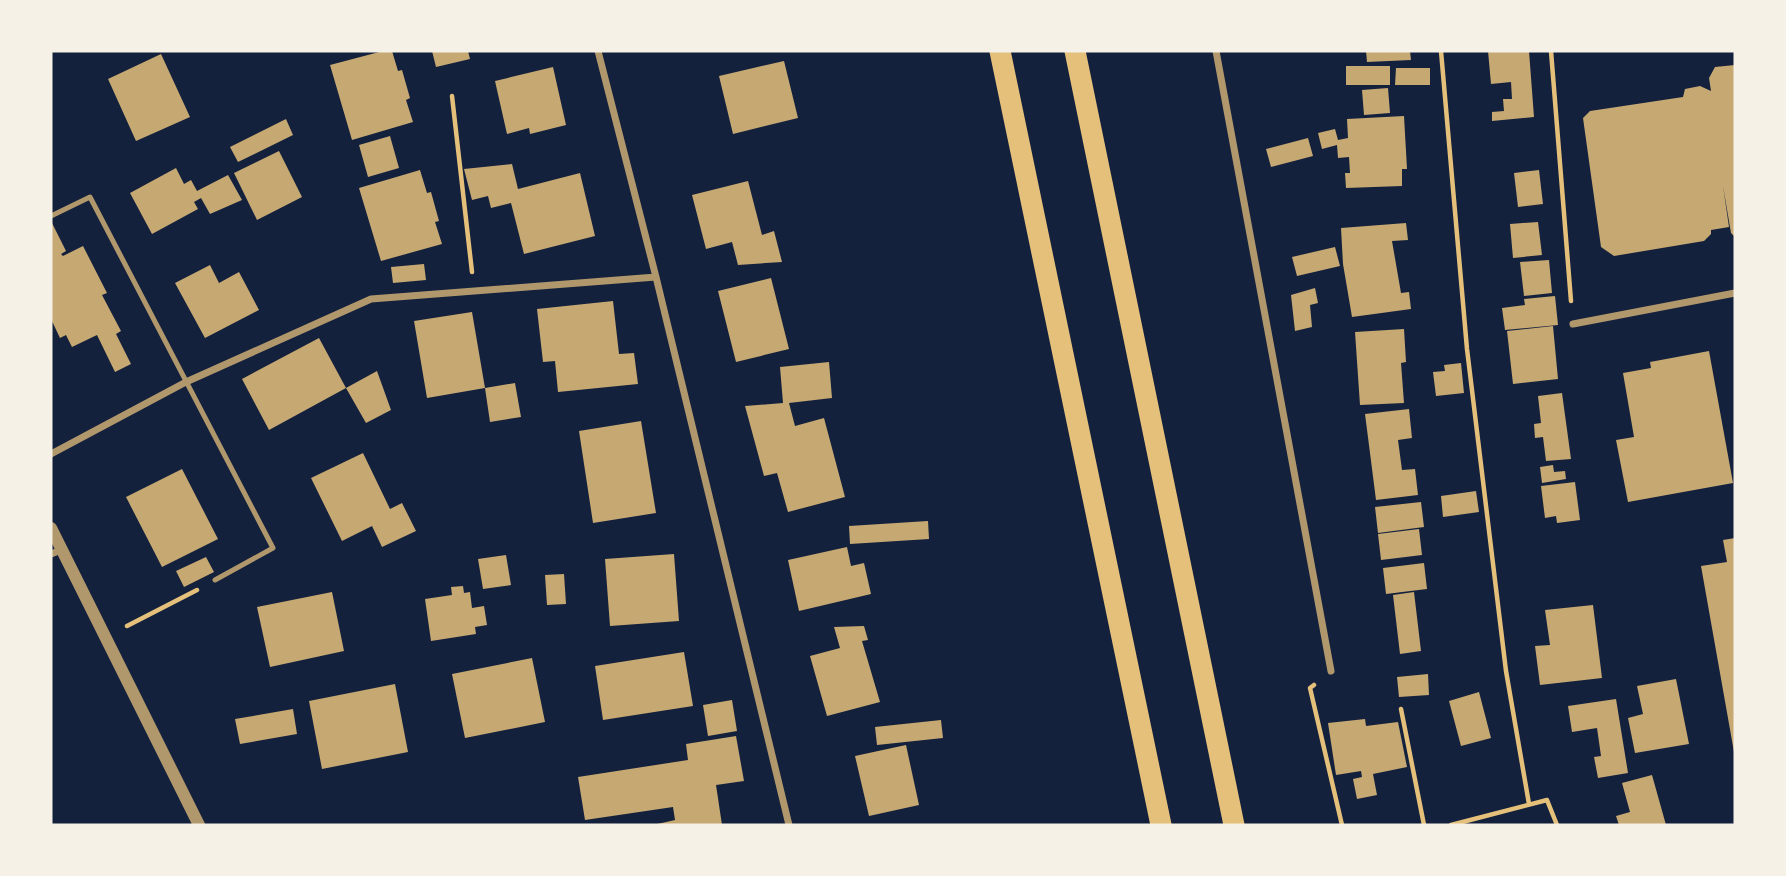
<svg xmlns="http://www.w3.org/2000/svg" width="1786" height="876" viewBox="0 0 1786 876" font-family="'Fira Sans Condensed',sans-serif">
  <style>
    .building { fill: #c6a872 }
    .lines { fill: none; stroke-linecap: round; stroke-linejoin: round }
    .path { stroke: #e5c07b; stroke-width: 4.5 }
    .service { stroke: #b1986c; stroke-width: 5 }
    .minor { stroke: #b1986c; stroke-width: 7 }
    .tertiary { stroke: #b1986c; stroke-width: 12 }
    .motorway { stroke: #e5c07b; stroke-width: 21 }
  </style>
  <rect width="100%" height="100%" fill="#14213d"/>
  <path class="building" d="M383 51H392L398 71 402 70 410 98 406 100 413 122 352 140 330 65Z
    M432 51H468L470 59 436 67Z
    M1366 51H1410L1411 60 1367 62Z
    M1488 51H1529L1534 117 1492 121V112L1504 111 1503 99H1512L1511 82 1491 84Z
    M161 54 190 117 136 141 108 79Z
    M784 61 798 118 733 134 719 76Z
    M1735 65V237L1731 233 1723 186 1729 227 1711 230V234L1704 241 1614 256 1601 247 1583 118 1590 111 1683 97 1685 89 1700 86 1711 91 1709 78 1715 67Z
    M1346 66H1390V85H1346Z
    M553 67 566 125 530 134 529 128 507 134 495 81Z
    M1396 68H1430V85H1395Z
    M1388 88 1390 113 1364 115 1362 90Z
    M1404 116 1407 169H1402V186L1346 188 1345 173H1350L1349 157 1338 158 1337 145 1322 149 1318 133 1335 129 1338 140 1348 138 1347 119Z
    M286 119 293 135 238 162 230 147Z
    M390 136 399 168 368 177 359 145Z
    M1308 138 1313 156 1271 167 1266 149Z
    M279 151 302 197 257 220 234 173Z
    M512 164 518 189 580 173 595 236 524 254 511 203 491 208 488 196 472 200 464 169Z
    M176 168 184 184 191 180 197 191 228 175 242 200 210 214 201 198 194 202 198 209 152 234 130 193Z
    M420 170 427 193 431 192 439 221 435 222 442 244 381 261 359 188Z
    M1539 170 1543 204 1518 207 1514 173Z
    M748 181 762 235 774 231 782 262 738 265 732 242 706 249 692 195Z
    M51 221 66 251 61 254 63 256 83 246 107 293 102 295 121 331 116 334 131 364 115 372 97 335 72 347 66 335 60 338 51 319Z
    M1538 222 1542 255 1513 258 1510 224Z
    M1406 223 1408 240 1392 241 1401 293 1409 292 1411 309 1352 317 1343 264 1341 228Z
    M1335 247 1340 266 1297 276 1292 257Z
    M1549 260 1552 293 1524 296 1520 262Z
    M424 264 426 280 393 283 391 267Z
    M210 265 219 283 239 272 259 310 205 338 175 283Z
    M771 278 789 349 736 362 718 291Z
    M1315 288 1318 303 1310 305 1312 327 1295 331 1291 295Z
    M1555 296 1558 325 1505 330 1502 308 1525 305 1524 299Z
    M613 301 619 354 634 353 638 384 558 392 555 361 543 362 537 309Z
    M472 312 485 388 427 398 414 321Z
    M1553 326 1558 379 1513 384 1507 331Z
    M1404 329 1406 362 1401 363 1404 403 1360 405 1355 332Z
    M319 338 346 388 269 430 242 379Z
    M1709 351 1733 483 1628 502 1616 440 1634 437 1623 373 1651 368 1650 362Z
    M829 362 832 398 789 403 795 426 824 418 845 497 788 512 777 473 764 476 745 406 783 403 780 367Z
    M1461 363 1464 393 1436 396 1433 372 1445 371 1444 365Z
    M377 371 391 410 366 423 346 388Z
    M515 383 521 417 490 422 485 388Z
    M1562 393 1571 459 1546 461 1543 437 1535 438 1534 424 1541 423 1538 396Z
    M1409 409 1412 438 1398 440 1402 470 1415 469 1418 495 1376 500 1365 414Z
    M641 421 656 513 593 523 579 431Z
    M363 453 390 509 402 503 416 531 382 547 372 526 342 541 311 478Z
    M1553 465 1554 472 1565 471 1566 479 1542 483 1540 467Z
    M182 469 218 539 162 567 126 497Z
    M1575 482 1580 520 1557 523 1556 516 1545 518 1541 486Z
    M1476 491 1479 512 1443 517 1441 496Z
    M1421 502 1424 527 1378 533 1375 507Z
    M928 521 929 539 850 544 849 526Z
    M1419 529 1422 555 1381 560 1378 534Z
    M1735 538V752H1734L1701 566 1727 562 1723 540Z
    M847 547 851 566 864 563 871 594 799 611 788 560Z
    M674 554 679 621 610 626 605 559Z
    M506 555 511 585 483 589 478 559Z
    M206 557 214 572 184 587 176 571Z
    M1424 563 1427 589 1386 594 1383 568Z
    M564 574 566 604 547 605 545 575Z
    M463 586 464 593 470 592 472 608 484 606 487 625 475 627 476 634 431 641 425 599 452 595 451 587Z
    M332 592 344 651 270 667 257 607Z
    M1414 592 1421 651 1400 654 1393 595Z
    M1593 605 1602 678 1540 685 1535 646 1550 645 1545 610Z
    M864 626 868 640 862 641 880 702 827 716 810 656 840 648 834 627Z
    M684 652 693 706 603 720 595 666Z
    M532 658 545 722 465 738 452 674Z
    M1428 674 1429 695 1399 697 1397 677Z
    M1676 679 1689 744 1635 753 1628 718 1643 714 1637 686Z
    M395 684 408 752 322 769 309 701Z
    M1479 692 1491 738 1461 746 1449 701Z
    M1616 699 1628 773 1598 778 1594 757 1601 756 1597 728 1572 732 1568 706Z
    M732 700 737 731 708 736 703 705Z
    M293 709 297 734 240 744 235 719Z
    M1365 719 1366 726 1398 722 1407 767 1373 774 1377 795 1357 799 1353 779 1362 777 1361 771 1336 775 1328 723Z
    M941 720 943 738 877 745 875 727Z
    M736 736 744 781 716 785 722 825H653L675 820 673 807 585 820 578 777 688 760 686 744Z
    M906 745 919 805 869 816 855 756Z
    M1652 775 1666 825H1619L1616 816 1630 812 1622 783Z"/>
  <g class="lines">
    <path class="path" d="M1441 51 1467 349 1506 671 1529 804
      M1551 51 1571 301
      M452 96 472 272
      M127 626 197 590
      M1314 685 1310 688 1342 825
      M1401 709 1424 825
      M1451 825 1547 800 1557 825"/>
    <path class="service" d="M51 216 90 197 273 548 215 580"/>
    <path class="minor" d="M598 51 656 277 789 825
      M1216 51 1331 671
      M1573 324 1735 293
      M51 454 186 382 371 299 656 277
      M51 554 61 550"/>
    <path class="tertiary" d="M51 528 199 825"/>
    <path class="motorway" d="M1000 51 1161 825
      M1075 51 1234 825"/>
  </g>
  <rect width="1786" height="876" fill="none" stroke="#f6f1e7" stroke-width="105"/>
</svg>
